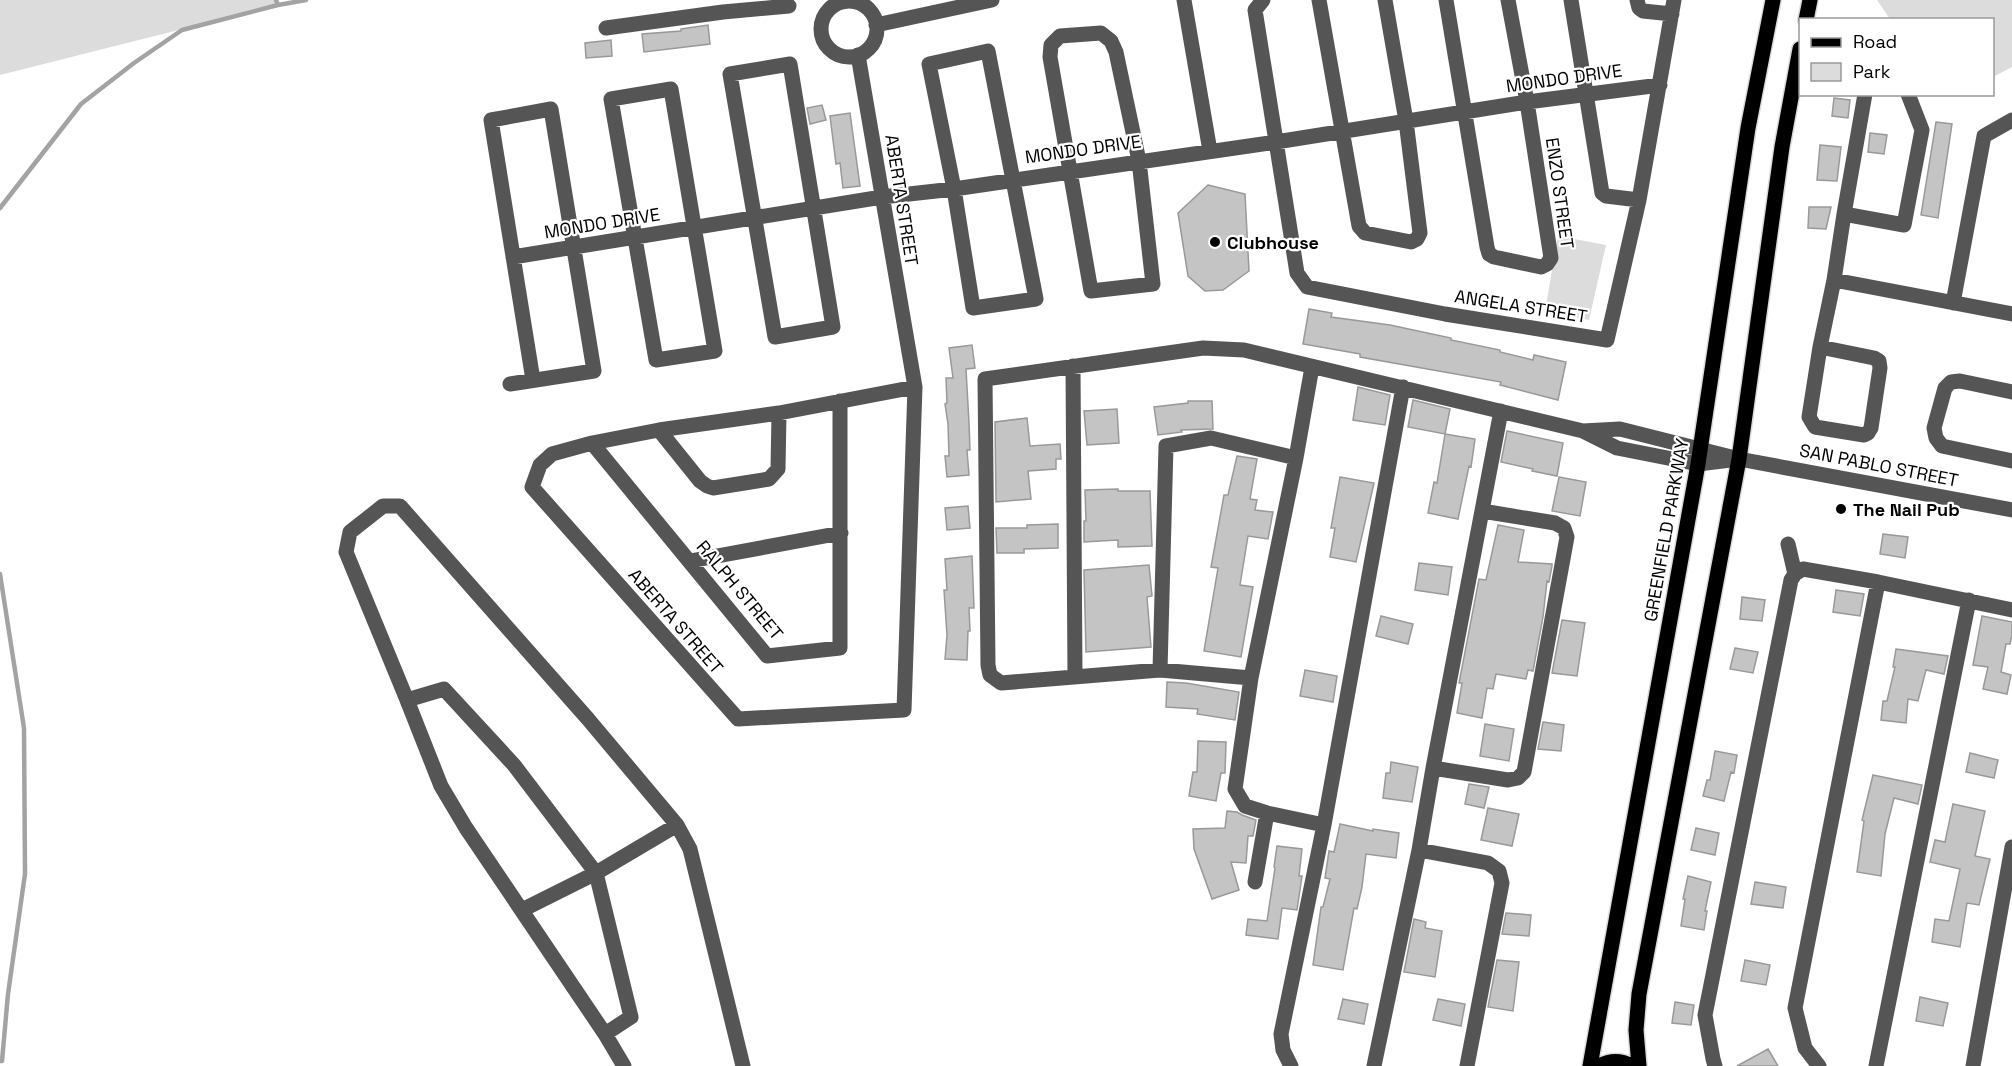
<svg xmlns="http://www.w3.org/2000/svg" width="2012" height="1066" viewBox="0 0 2012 1066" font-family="'Space Grotesk',sans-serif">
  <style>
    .green { fill: #dcdcdc }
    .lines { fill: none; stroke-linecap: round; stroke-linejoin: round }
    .stream { stroke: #a3a3a3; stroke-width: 4.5 }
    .building { fill: #c4c4c4; stroke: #999; stroke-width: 1.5 }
    .major-casing { stroke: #dbdbdb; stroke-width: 18 }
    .minor { stroke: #555; stroke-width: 15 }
    .major { stroke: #000; stroke-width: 15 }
    .poi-dot { fill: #000; stroke: #fff; stroke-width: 2 }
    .labels { text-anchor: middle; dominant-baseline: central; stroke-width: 4.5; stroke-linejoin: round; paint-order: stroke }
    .street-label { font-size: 18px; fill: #000; stroke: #fff }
    .poi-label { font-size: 18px; font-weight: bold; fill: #000; stroke: #fff; text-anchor: start }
  </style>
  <rect width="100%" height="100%" fill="#fff"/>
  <path class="green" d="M0 0H276L278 5 0 75Z
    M1877 0H2012V67L1993 77 1992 20 1890 19Z
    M1558 236 1606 245 1589 320 1545 311Z"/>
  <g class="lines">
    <path class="stream" d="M278 5 306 0
      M0 208 81 104 134 63 182 30 278 5 276 0
      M0 574 24 728 25 874 8 994 2 1061H0"/>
  </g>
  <path class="building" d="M708 25 710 44 644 52 642 34 681 31V29Z
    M611 40 612 56 586 58 585 43Z
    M1834 98 1850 100 1848 118 1832 116Z
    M822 105 826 120 810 124 807 108Z
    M850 113 860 186 843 188 840 163 836 164 830 116Z
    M1936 122 1952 124 1938 218 1921 215Z
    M1870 133 1887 135 1884 154 1868 152Z
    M1820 145 1841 147 1837 181 1817 180Z
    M1208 185 1245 194 1249 271 1223 290 1205 291 1188 276 1178 213Z
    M1809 207H1831L1826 229 1808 228Z
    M1309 309 1332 313 1331 317 1390 325 1451 338V340L1500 350V352L1533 360 1534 355 1566 362 1558 400 1500 385 1501 382 1360 357V354L1303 344Z
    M972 345 975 368 966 369 969 423 970 450H967L969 475 947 477 945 456H949L948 424 945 404 947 403 946 378H953L949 348Z
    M1358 387 1390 395 1385 425 1353 420Z
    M1413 400 1450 409 1445 434 1408 427Z
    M1188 401H1212L1213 429 1181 430 1182 432 1158 435 1154 407 1188 403Z
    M1117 409 1119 443 1087 445 1084 411Z
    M1027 418 1030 446 1060 444 1061 459H1056V469L1028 471 1031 499 996 502 995 422Z
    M1507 431 1563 443 1557 476 1532 471 1533 469 1501 462Z
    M1445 434 1475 439 1471 467 1469 466 1458 519 1428 513 1434 482 1437 483Z
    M1237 456 1257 459 1250 499 1257 500 1255 510 1273 512 1268 539 1248 536 1240 585 1253 587 1241 657 1204 651 1218 568 1211 567 1224 495H1228Z
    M1340 477 1374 483 1356 562 1330 557 1335 528H1331Z
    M1559 477 1586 482 1580 516 1552 511Z
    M1118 489V491H1150L1152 546 1118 547V540L1084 542V521H1086L1085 490Z
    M968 506 970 528 947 530 945 508Z
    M1058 524V548L1024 549V553H997L996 528H1027V525Z
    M1498 525 1524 530 1518 562 1552 564V566L1549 582 1547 581 1543 617 1533 671 1528 670 1526 679 1496 674 1493 689 1487 688 1482 718 1457 713 1462 683H1459L1479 579 1486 580Z
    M1883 534 1908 537 1905 558 1880 554Z
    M972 556 974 608H969L970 631H968L967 660 945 659 947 635 944 590H947L945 559Z
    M1419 563 1452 567 1448 595 1415 590Z
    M1149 565 1152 596 1147 597 1151 647 1086 652 1084 570Z
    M1836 590 1864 594 1860 616 1833 612Z
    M1742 597 1765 600 1762 621 1740 619Z
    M1381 616 1413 624 1408 644 1376 636Z
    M1982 616 2012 622V635L2010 644H2006L2001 672 2011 675 2007 694 1983 689 1988 667 1973 665Z
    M1562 620 1585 623 1577 676 1552 673Z
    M1735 648 1758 652 1753 673 1730 669Z
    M1896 649 1948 656 1944 674 1926 670 1918 701 1908 699 1906 723 1881 720 1883 701H1887L1895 667H1893Z
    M1305 670 1337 676 1333 702 1300 696Z
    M1167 682 1186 683 1239 692 1235 720 1197 714 1198 709 1166 707Z
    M1543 722 1564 725 1561 751 1538 749Z
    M1485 724 1514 729 1509 761 1480 756Z
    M1198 741 1226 742 1225 773H1221L1216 801 1189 796 1193 772H1197Z
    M1715 751 1737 755 1734 773 1731 772 1724 801 1703 796 1707 780H1710Z
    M1970 753 1998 760 1994 778 1966 772Z
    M1391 762 1418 767 1412 802 1383 798 1386 773H1390Z
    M1873 775 1922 785 1918 804 1894 798 1885 834 1881 876 1857 872 1864 821 1862 820Z
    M1469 784 1489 787 1484 808 1465 804Z
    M1953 804 1985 811 1975 856 1990 859 1979 905 1967 903 1960 947 1932 942 1935 919 1949 921 1960 869 1930 862 1935 840 1945 842Z
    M1488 808 1519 814 1512 846 1481 840Z
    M1227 811 1237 812 1242 815 1256 820 1253 836H1248L1246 863 1231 862 1239 890 1212 899 1194 849 1193 829 1225 828Z
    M1340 824 1373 831V829L1399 833 1396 858 1366 854 1362 887 1357 909 1354 908 1343 970 1313 965 1321 907H1323L1330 879 1325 878 1329 851 1334 852Z
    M1696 828 1719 833 1715 855 1691 850Z
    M1277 846 1302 849 1299 876H1302L1297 910 1282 908 1278 939 1246 935 1248 919 1267 921 1275 868 1274 867Z
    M1688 876 1711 882 1705 911H1707L1704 930 1681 926 1685 899H1683Z
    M1755 882 1786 887 1783 908 1751 904Z
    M1506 913 1531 915 1529 936 1502 934Z
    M1414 919 1426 922 1425 928 1442 931 1435 977 1404 972Z
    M1497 960 1519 962 1513 1011 1488 1007Z
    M1745 960 1770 965 1766 985 1741 981Z
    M1920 997 1948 1003 1943 1026 1916 1021Z
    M1343 999 1368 1004 1364 1024 1338 1019Z
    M1438 999 1465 1004 1461 1026 1433 1020Z
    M1675 1002 1694 1005 1691 1025 1672 1023Z
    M1768 1049 1778 1066H1737Z"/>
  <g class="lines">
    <defs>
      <path id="major" d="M1806 20 1810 0
        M1590 1066 1698 464 1748 128 1773 0
        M1599 1066C1611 1060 1620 1060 1632 1066
        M1639 1066 1636 1030 1639 994 1739 459 1782 147 1800 49"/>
    </defs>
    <use href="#major" class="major-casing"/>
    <path class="minor" d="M1184 0 1210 151
      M1263 0 1255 10 1297 273 1307 287 1445 314 1607 340 1639 200 1674 0
      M1319 0 1359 226 1365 233 1411 242 1417 239 1420 233 1406 121 1385 0
      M1446 0 1487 247 1489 254 1494 257 1541 267 1547 264 1551 258 1527 102 1508 0
      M1571 0 1602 193 1606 196 1639 200
      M1637 0 1639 8 1643 11 1672 14
      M821 29a28 28 0 1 1 56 0a28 28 0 1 1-56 0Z
      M876 25 992 0
      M606 28 723 12 789 6
      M1101 33 1111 41 1116 52 1139 161 1153 284 1091 291 1050 57 1051 45 1060 36Z
      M988 51 1036 299 973 308 954 189 929 64Z
      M858 55 915 387 904 710 738 719 532 487 540 465 552 454 592 443 659 430 779 413 915 387
      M790 64 833 327 775 337 730 74Z
      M671 89 715 351 656 360 611 99Z
      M1844 214 1904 225 1922 130 1908 94
      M513 257 882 197 954 189 1276 142 1527 102 1660 85
      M1834 280 2012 314
      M1953 303 1984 136 2012 120
      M1820 347 1874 358 1879 361 1880 368 1871 428 1868 433 1864 435 1815 427 1809 417 1820 347 1834 280 1844 214 1865 94
      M1073 366 1075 676
      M1312 367 1296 458 1251 678 1235 789 1245 806 1267 813 1324 825
      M510 384 594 371 551 109 491 120 533 380
      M2012 392 1960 381 1951 382 1945 388 1934 428 1936 438 1942 446 2012 461
      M659 430 700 481 707 486 713 488 769 479 778 469 779 413
      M1583 431 1620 429 1739 459 2012 510
      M592 443 767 656 840 648V401
      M1788 544 1795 574 1803 569 1878 582 2012 610
      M690 561 841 533
      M1160 670 1166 446 1211 438 1296 458
      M1251 678 1160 670 1001 683 990 675 988 665 985 379 1203 348 1244 350 1583 431 1617 448 1698 464 1739 459
      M407 700 346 552 350 532 383 506H400L588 719 677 825 690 849 743 1066
      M1433 768 1508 780 1518 778 1524 772 1567 537 1564 528 1555 523 1482 511
      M1419 850 1488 863 1499 871 1502 883 1467 1066
      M1255 882 1267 813
      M522 910 596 873 514 765 444 689 407 700 441 786 466 828 605 1034 624 1066
      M605 1034 631 1017 596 873 677 825
      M1291 1066 1283 1050 1281 1034 1324 825 1403 387
      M1374 1066 1419 850 1433 768 1501 411
      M1715 1066 1713 1059 1705 1015 1791 580 1795 574
      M1819 1066 1805 1048 1795 1008 1878 582
      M1876 1066 1969 600
      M1973 1066 2012 847"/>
    <use href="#major" class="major"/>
  </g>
  <g class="poi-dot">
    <circle cx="1215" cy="242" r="6"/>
    <circle cx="1841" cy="509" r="6"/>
  </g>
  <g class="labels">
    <g class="street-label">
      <text transform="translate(1564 78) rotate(-8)">MONDO DRIVE</text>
      <text transform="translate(1083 149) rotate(-8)">MONDO DRIVE</text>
      <text transform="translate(1560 193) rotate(82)">ENZO STREET</text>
      <text transform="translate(902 200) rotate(81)">ABERTA STREET</text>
      <text transform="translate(602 223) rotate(-9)">MONDO DRIVE</text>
      <text transform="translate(1521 306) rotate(9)">ANGELA STREET</text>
      <text transform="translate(1879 465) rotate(11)">SAN PABLO STREET</text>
      <text transform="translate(1666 530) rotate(-80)">GREENFIELD PARKWAY</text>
      <text transform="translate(740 590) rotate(50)">RALPH STREET</text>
      <text transform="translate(676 621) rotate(49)">ABERTA STREET</text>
    </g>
    <g class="poi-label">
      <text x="1227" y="242">Clubhouse</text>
      <text x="1853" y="509">The Nail Pub</text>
    </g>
  </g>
  <rect x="1799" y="18" width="195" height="78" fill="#ffffff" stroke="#999999" stroke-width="1.5"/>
  <rect x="1811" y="38" width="30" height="9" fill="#000000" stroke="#999999" stroke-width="1.5"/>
  <text x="1853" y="48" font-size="18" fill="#000000">Road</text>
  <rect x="1811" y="63" width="30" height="18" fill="#dcdcdc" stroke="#999999" stroke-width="1.5"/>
  <text x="1853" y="78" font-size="18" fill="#000000">Park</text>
</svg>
